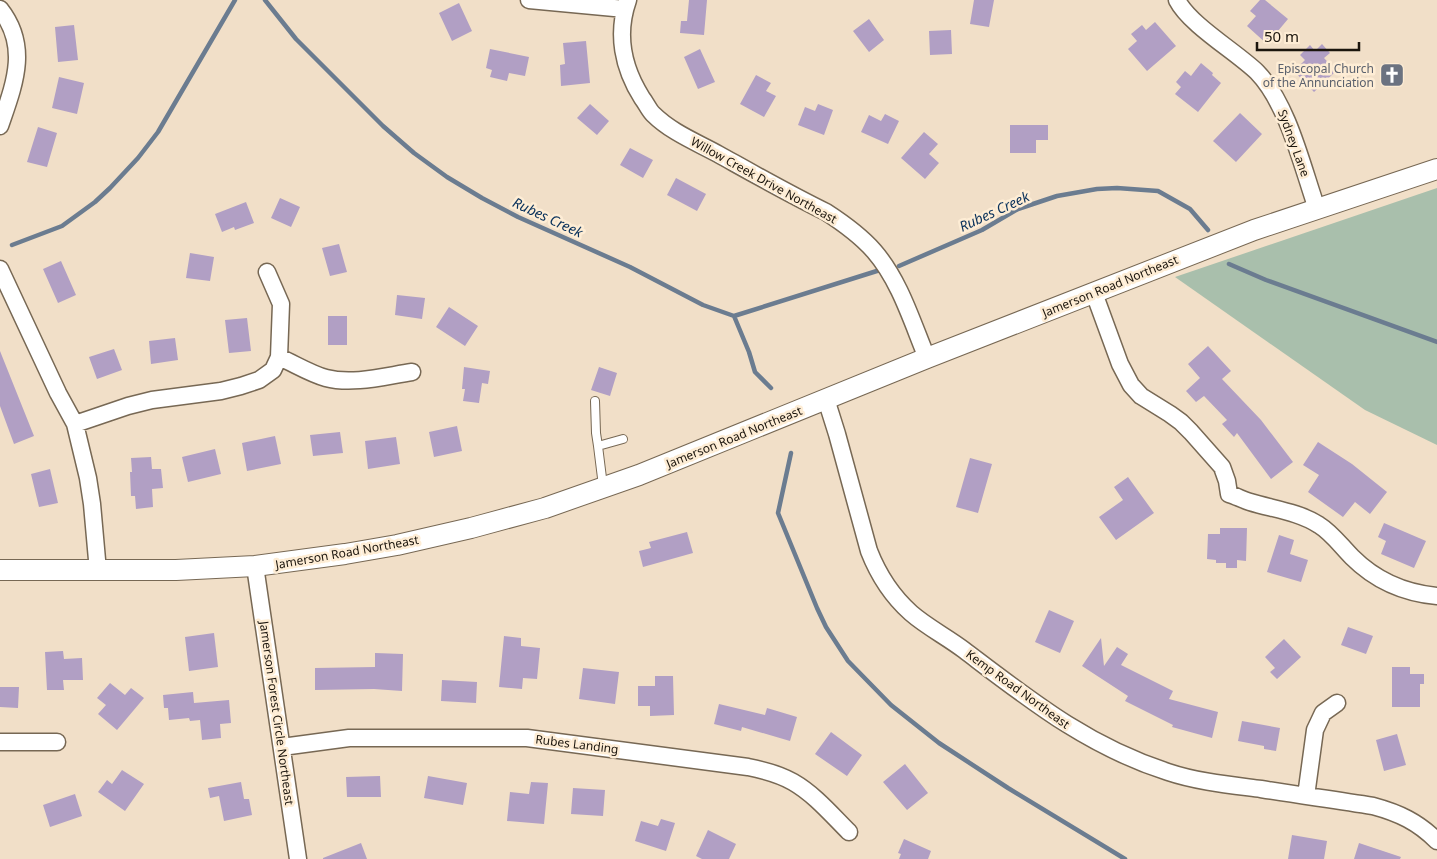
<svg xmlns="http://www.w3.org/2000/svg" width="1437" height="859" viewBox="0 0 1437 859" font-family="'Noto Sans',sans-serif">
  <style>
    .green { fill: #a9bfac }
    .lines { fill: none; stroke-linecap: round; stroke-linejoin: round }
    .stream { stroke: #6b7c90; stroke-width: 4.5 }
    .building { fill: #b19fc4 }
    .service-casing { stroke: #776854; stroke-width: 10 }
    .minor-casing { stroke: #776854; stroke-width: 19 }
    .tertiary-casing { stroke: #776854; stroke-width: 22 }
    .service { stroke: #fff; stroke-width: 8 }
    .minor { stroke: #fff; stroke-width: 16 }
    .tertiary { stroke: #fff; stroke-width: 20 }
    .labels { text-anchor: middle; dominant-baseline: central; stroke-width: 5; stroke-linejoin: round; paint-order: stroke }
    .worship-label { font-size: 12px; fill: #5b616d; stroke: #feedd5; text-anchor: end }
    .street-label { font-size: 12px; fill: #1b150d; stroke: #feedd5 }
    .water-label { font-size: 14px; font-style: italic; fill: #09315b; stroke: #feedd5 }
  </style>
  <rect width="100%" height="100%" fill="#f1dfc8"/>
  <path class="green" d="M1437 188V445L1365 410 1175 277Z"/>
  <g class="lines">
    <path class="stream" d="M265 0 296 39 383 126 414 153 447 177 482 198 518 217 630 267 703 305 734 316 880 270
      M12 245 62 226 95 202 110 188 138 158 158 132 235 0
      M1229 264 1266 280 1437 342
      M899 266 982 230 1018 209 1057 196 1097 189 1117 188 1158 191 1190 209 1208 230
      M734 316 749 352 755 372 771 388
      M791 453 778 513 817 608 826 627 848 661 891 705 939 743 1008 788 1125 859"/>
  </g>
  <path class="building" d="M689 0H707L704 35 680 33 681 21H687Z
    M974 0H994L989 27 970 24Z
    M1260 0H1265L1288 19 1267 44 1247 26 1256 16 1250 11Z
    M459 3 472 31 452 41 439 13Z
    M869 19 884 40 869 52 853 31Z
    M1155 22 1176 46 1147 71 1128 49 1137 41 1131 34 1142 25 1146 30Z
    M74 25 78 60 58 62 55 27Z
    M951 30 952 54 930 55 929 31Z
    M586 41 590 83 561 86 560 65 565 64 563 43Z
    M1322 44 1330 53 1324 58 1336 71 1314 92 1294 71 1305 60 1300 55 1310 45 1315 51Z
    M490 49 529 57 525 76 509 73 507 81 490 77 492 70 486 68Z
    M700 49 715 82 698 89 684 57Z
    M1201 63 1213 73 1212 75 1221 83 1198 112 1175 94 1181 87 1176 82 1185 71 1191 76Z
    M756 75 771 83 766 91 776 96 764 117 740 104Z
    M59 77 84 83 77 114 52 108Z
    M590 104 609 121 597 135 577 118Z
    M818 104 833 110 824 135 798 125 805 107 815 111Z
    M1240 113 1262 134 1236 162 1213 141Z
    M885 114 899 121 888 144 861 132 869 115 881 121Z
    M1010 125H1048V140H1036V153H1010Z
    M38 127 57 133 47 167 27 162Z
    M924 132 938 144 929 154 939 163 925 179 901 158Z
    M630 148 653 160 643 178 620 165Z
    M676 178 706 194 697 211 667 195Z
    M280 198 300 207 291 227 271 218Z
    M246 202 254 223 235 230 234 227 222 232 215 214Z
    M339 244 347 272 330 276 322 248Z
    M190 253 214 257 210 281 186 278Z
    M61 261 76 295 58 303 43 269Z
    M397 295 425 298 422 319 395 315Z
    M449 307 478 326 465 346 436 327Z
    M328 316H347V345H328Z
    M247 318 251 351 229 353 225 320Z
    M175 338 178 360 151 364 149 341Z
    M1208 346 1231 371 1222 379 1261 420 1293 462 1271 479 1237 433 1234 437 1222 424 1227 420 1204 396 1196 402 1186 391 1200 378 1188 364Z
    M114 349 122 370 97 379 89 357Z
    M0 351 34 436 14 444 0 406Z
    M464 367 490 371 488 384 482 383 479 403 463 401 465 389H462Z
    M599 367 617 373 610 396 591 390Z
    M457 426 462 451 434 457 429 432Z
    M340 432 343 453 313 456 310 435Z
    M275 436 281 464 247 471 242 443Z
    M396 437 400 464 368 469 365 441Z
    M1318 442 1352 464 1387 492 1370 514 1355 502 1343 517 1308 492 1319 475 1303 465Z
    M215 449 221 474 188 482 182 457Z
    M151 457 152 469H161L163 488 152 489 153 507 136 509 135 496H131L130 472H132L131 458Z
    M970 458 992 464 978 513 956 507Z
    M50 469 58 503 39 507 31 474Z
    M1128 477 1154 513 1116 540 1099 517 1123 500 1114 487Z
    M1384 523 1426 541 1414 568 1381 554 1386 541 1378 537Z
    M1220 528H1247L1246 561 1237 560V568H1226V563H1216V560L1207 559 1208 534H1220Z
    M687 532 693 553 643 567 639 551 651 548 649 542Z
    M1279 535 1294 540 1290 554 1308 560 1301 582 1267 572Z
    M1049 610 1074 621 1060 653 1035 642Z
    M1348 627 1373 636 1366 654 1341 645Z
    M214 633 218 667 189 671 185 637Z
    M504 636 521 638V646L540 648 537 679 523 678 522 689 499 687Z
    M1101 638 1104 666 1117 647 1128 654 1121 665 1173 691 1169 699 1218 712 1212 738 1172 727 1173 725 1125 701 1128 696 1082 666Z
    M1284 639 1301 657 1277 679 1270 672 1275 668 1265 657Z
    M63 651 64 659 82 658 83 680H63L64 690H47L45 652Z
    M375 653 403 654 402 691 374 689 315 690V668L375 667Z
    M1392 667H1410V674H1424V684H1420V707H1392Z
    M583 668 619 672 615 704 579 699Z
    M655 676H673L674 715 650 716V706H638V686H655Z
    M442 680 477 682 476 703 441 701Z
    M110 683 125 695 131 688 144 698 117 730 98 714 106 705 97 698Z
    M0 687H19L18 708 0 707Z
    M193 692 194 703 229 700 231 723 220 724 221 738 202 740 200 720 190 721 189 718 169 720 168 708H164L163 695Z
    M719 704 765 715 767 708 797 717 790 741 742 727 741 731 714 724Z
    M1242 721 1280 728 1276 751 1264 749V746L1238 741Z
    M831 732 862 755 847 776 815 754Z
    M1397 734 1406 765 1384 771 1376 740Z
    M905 764 928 793 907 810 883 782Z
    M122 770 144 784 125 811 98 792 107 780 112 784Z
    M380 776 381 797H347L346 777Z
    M428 776 467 783 463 805 424 798Z
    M241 782 244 799H249L252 815 224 821 219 796 210 798 208 788Z
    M531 782 548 783 544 824 507 821 510 792 529 794Z
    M573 788 605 790 603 816 571 814Z
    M75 794 82 816 50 827 43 805Z
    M661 819 675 823 666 851 635 841 641 821 658 826Z
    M708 830 736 844 729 859H702L696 856Z
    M1292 835 1327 841 1324 859H1288Z
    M904 839 931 851 928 859H899L901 854 898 853Z
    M361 843 367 859H323V858Z
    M1359 843 1401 857 1400 859H1354Z"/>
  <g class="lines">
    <defs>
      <path id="service" d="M595 401 596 433 598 446
        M603 486 598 446 623 439"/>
      <path id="minor" d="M529 0 625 9
        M628 0C616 34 623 68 642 98 646 103 649 110 653 114 671 132 696 142 718 154 754 174 789 194 826 212 843 223 860 235 874 251 900 281 912 322 927 358
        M1177 0C1190 25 1235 51 1257 72 1288 104 1302 166 1317 209
        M0 9C30 47 14 85 0 126
        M0 269 58 393 75 424 88 478 92 504 98 571
        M1094 293 1120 364 1131 385 1141 396 1170 414 1181 422 1191 432 1222 467 1227 481 1229 494C1236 496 1243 500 1250 502 1273 509 1299 512 1319 525 1332 533 1341 546 1352 557 1376 581 1404 593 1437 596
        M279 357C295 364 311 374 326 378 353 385 385 376 412 372
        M826 399 837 434 869 551C878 574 892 596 911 613 927 627 947 637 964 650 1030 700 1087 746 1168 772 1198 782 1230 785 1261 789 1298 795 1336 800 1373 806 1399 813 1418 822 1437 841
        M75 424 128 406 152 400 221 391 241 386 259 380 273 370 279 357 281 304 267 272
        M255 566 298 859
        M0 742H57
        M282 747 349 738H527L748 767C763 770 779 774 793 782 814 794 831 814 849 832
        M1306 796 1315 730 1323 713 1337 703"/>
      <path id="tertiary" d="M0 570H176L255 566 345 554 397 545 471 528 545 508 639 475 927 358 1254 230 1437 169"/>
    </defs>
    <use href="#service" class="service-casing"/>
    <use href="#minor" class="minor-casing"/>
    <use href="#tertiary" class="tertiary-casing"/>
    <use href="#service" class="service"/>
    <use href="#minor" class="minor"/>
    <use href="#tertiary" class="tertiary"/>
  </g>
  <defs>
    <symbol id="church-square" viewBox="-11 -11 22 22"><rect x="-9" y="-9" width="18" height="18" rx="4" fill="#6b7280" stroke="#feedd5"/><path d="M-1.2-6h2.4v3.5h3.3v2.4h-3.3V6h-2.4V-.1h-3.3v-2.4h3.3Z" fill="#fff"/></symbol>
  </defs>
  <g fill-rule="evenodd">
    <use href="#church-square" x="1378" y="61" width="28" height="28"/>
  </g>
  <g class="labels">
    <g class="worship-label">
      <text x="1374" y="68">Episcopal Church<tspan x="1374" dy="14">of the Annunciation</tspan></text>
    </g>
    <g class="street-label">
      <text transform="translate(1294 143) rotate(70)">Sydney Lane</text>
      <text transform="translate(764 180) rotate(29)">Willow Creek Drive Northeast</text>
      <text transform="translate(1110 286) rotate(-22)">Jamerson Road Northeast</text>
      <text transform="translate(734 437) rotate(-22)">Jamerson Road Northeast</text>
      <text transform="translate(347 552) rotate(-10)">Jamerson Road Northeast</text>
      <text transform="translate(1018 689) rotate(36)">Kemp Road Northeast</text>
      <text transform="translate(277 713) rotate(82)">Jamerson Forest Circle Northeast</text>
      <text transform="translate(577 744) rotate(7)">Rubes Landing</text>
    </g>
    <g class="water-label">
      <text transform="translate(994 211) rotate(-25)">Rubes Creek</text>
      <text transform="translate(548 217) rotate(25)">Rubes Creek</text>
    </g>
  </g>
  <path d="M1257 42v8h102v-8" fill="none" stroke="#1b150d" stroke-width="2.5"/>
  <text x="1264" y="42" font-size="15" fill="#1b150d" stroke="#feedd5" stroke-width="4" paint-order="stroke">50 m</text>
</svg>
